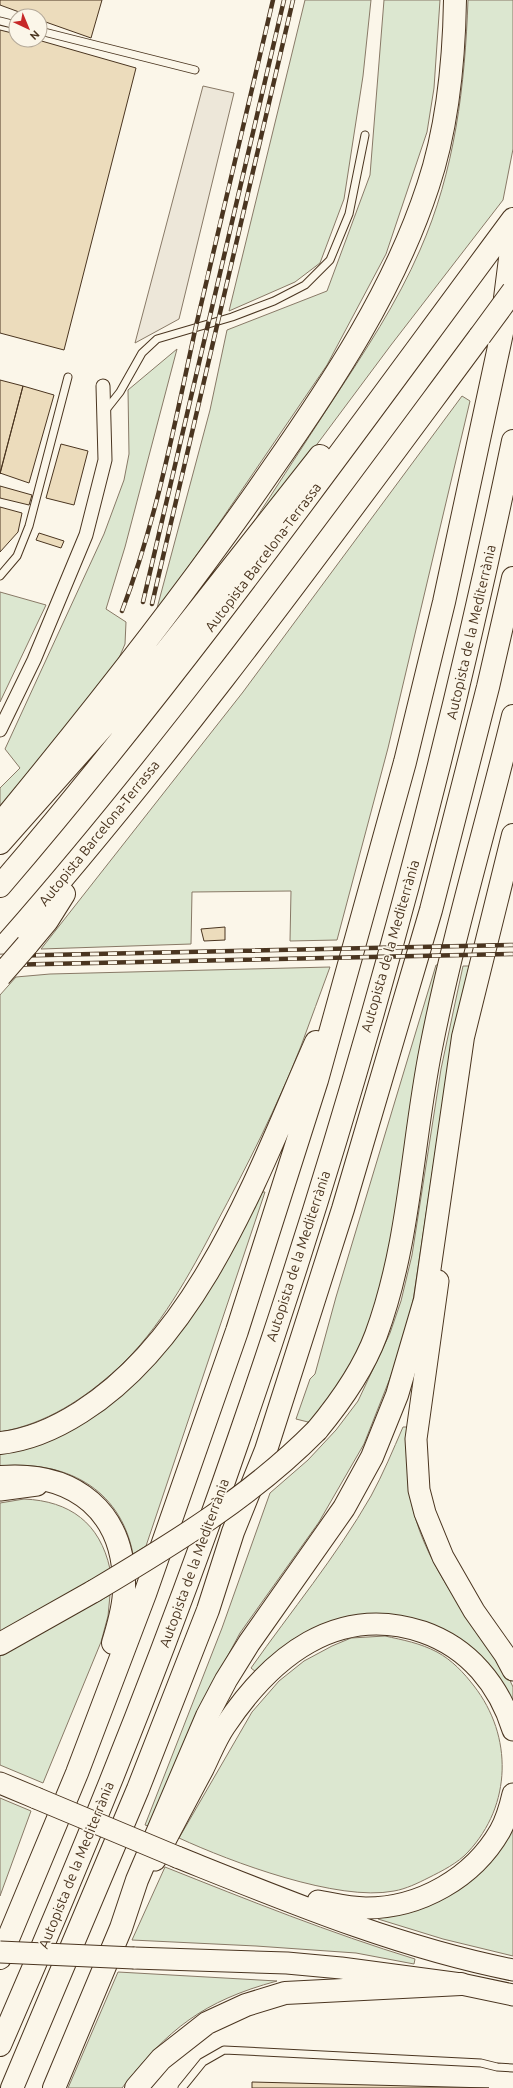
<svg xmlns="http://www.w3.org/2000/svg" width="513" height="2088" viewBox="0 0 513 2088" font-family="Ubuntu,sans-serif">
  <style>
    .green { fill: #dce7d0; stroke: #887966 }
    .parking { fill: #ede7d9; stroke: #887966 }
    .building { fill: #ecdcbc; stroke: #4a3520 }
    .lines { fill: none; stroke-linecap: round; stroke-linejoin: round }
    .lane-casing { stroke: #4a3520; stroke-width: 9 }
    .street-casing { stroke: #4a3520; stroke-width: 15 }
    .primary-casing { stroke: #4a3520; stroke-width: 23 }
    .highway-casing { stroke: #4a3520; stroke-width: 24 }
    .lane { stroke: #fbf6e9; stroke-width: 7 }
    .street { stroke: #fbf6e9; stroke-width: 13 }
    .primary { stroke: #fbf6e9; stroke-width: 21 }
    .highway { stroke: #fbf6e9; stroke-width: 22 }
    .rail-casing { stroke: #4a3520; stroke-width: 4.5 }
    .rail { stroke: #fbf6e9; stroke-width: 3; stroke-dasharray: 9; stroke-linecap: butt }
    .primary-bridge-casing { stroke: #4a3520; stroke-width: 23; stroke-linecap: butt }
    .highway-bridge-casing { stroke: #4a3520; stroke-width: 24; stroke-linecap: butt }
    .primary-bridge { stroke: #fbf6e9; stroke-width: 21 }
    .highway-bridge { stroke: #fbf6e9; stroke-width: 22 }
    .labels { text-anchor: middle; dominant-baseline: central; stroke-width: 3; stroke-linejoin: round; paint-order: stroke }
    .street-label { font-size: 14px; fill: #4a3520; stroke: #fbf6e9 }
  </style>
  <rect width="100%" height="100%" fill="#fbf6e9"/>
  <path class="green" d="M305 0H371L363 76 344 199 320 263 295 282 229 311Z
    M384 0H440L434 88 427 132 386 254 327 365 220 522 156 612 210 410 227 330 327 291 370 175Z
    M468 0H513V149L503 200 391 345 239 549 237 548C269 498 301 449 333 400 365 351 397 303 420 250 455 171 465 85 468 0Z
    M177 349 125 547 106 609 126 622 125 644 119 658 0 810V788L20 768 5 749 104 534 124 480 129 454 128 390Z
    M462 396 470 401 388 748 337 940 290 941 291 891 192 892 191 944 41 949 243 692Z
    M0 592 46 605 0 702Z
    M436 965H443L388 1271 360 1353 312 1423 296 1419 310 1379 315 1374 336 1297Z
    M463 966H469L446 1081 410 1321 398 1358 364 1444 319 1522 240 1633 211 1687 152 1827 145 1825 222 1628 270 1493 308 1460 336 1430 358 1401 390 1333 401 1301 412 1255 441 1069Z
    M330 967C320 993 311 1020 301 1046 277 1107 247 1166 216 1224 190 1274 160 1329 118 1368 84 1399 46 1424 0 1432V995L16 977 50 974Z
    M262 1192H265L146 1546 133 1554C120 1487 64 1460 0 1466V1454L13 1452 84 1420Z
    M403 1427H408C409 1449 407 1472 410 1494 420 1560 469 1617 505 1670L513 1687V1706L469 1647 449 1632 431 1624 406 1618 320 1626 292 1640 256 1672 251 1668C291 1611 336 1557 371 1496 383 1474 393 1450 403 1427Z
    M24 1499C70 1501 100 1523 110 1569L0 1633V1503Z
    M110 1595 108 1616 101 1642 43 1783 0 1765V1656Z
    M385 1636C403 1640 420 1643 437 1652 452 1660 464 1673 474 1686 513 1736 512 1805 468 1852 458 1863 442 1871 428 1878 418 1883 406 1889 394 1891 338 1902 231 1862 179 1838L252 1712 279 1681 304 1661 332 1646 351 1638Z
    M0 1798 31 1811 0 1896Z
    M513 1821V1956L443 1939 378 1919V1915L398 1911Z
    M165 1867C248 1900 330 1933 415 1959L414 1964 356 1953 256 1946 132 1940Z
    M118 1972 277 1981C203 2001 168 2029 122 2088H68Z"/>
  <path class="parking" d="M203 86 234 93 179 319 135 343Z"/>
  <path class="building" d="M0 0H102L91 38 40 20V16H30L0 5Z
    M0 30 16 34V40H38L136 68 64 350 0 333Z
    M0 380 23 386 0 474Z
    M23 386 54 395 29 483 0 473Z
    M61 444 88 451 74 505 46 498Z
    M0 486 32 495 29 505 0 498Z
    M0 507 22 513 18 532 0 552Z
    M39 533 64 541 61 548 36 540Z
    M225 927V940L204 941 201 929Z
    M252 2082 489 2088H252Z"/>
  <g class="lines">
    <defs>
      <path id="lane" d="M0 21 16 25
        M40 31 195 70
        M105 411 120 392 142 353 157 339 232 317 274 301 305 285 330 260 349 214 365 135
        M0 576 17 556 29 526 68 377
        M182 2088 203 2062 224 2050 481 2063 497 2067 513 2068"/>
      <path id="street" d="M0 730 34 660 86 535 105 460 103 386"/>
      <path id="primary" d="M438 1281 416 1439 419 1490 425 1513 443 1557 474 1611 505 1655 513 1670
        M0 1490 37 1485
        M0 1783 36 1798
        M177 1857C287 1901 397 1947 513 1970
        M155 1860C171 1829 187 1799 203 1769 210 1755 216 1739 225 1726 271 1657 337 1603 423 1632 469 1648 499 1685 513 1730
        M318 1901C334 1904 350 1908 366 1908 420 1908 473 1878 500 1831 506 1820 510 1807 513 1794
        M134 1958 287 1963 341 1968 461 1984 513 1995"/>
      <path id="highway" d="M504 306 513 235
        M0 824C94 710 186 594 270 472 333 382 394 290 428 186 448 126 454 62 455 0
        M0 843 125 702 168 649 320 456
        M0 886C183 673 346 444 513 219
        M27 945 47 921 64 894
        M0 951C172 756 325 545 480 336
        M317 1430C341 1401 363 1370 376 1335 410 1243 412 1143 431 1048 453 936 486 827 513 716
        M0 1443C30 1440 56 1428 81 1412 202 1335 260 1168 316 1042
        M0 1477C75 1471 126 1512 124 1590 124 1608 118 1626 113 1643
        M0 1644 94 1591
        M0 1958 77 1773 145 1594 237 1331 317 1080 405 762 444 602 511 291
        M0 2045C87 1846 168 1644 239 1438 352 1112 443 779 513 441
        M12 2088 138 1789 208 1610 233 1532 266 1450 343 1209 431 910 488 687 513 578
        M54 2088 121 1928 137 1880 207 1716 226 1680 249 1643 344 1508 372 1457 397 1395 425 1300 463 1037 513 835
        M136 2088 161 2059 207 2023 246 2005 285 1993 461 1984"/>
    </defs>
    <use href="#lane" class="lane-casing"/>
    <use href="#street" class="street-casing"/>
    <use href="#primary" class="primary-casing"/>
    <use href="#highway" class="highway-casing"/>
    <use href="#lane" class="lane"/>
    <use href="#street" class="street"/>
    <use href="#primary" class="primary"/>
    <use href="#highway" class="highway"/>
    <defs>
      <path id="rail" d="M143 602 284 0
        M152 604 293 0
        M122 611C157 519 175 422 196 326 221 217 248 109 273 0
        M0 956 513 945
        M0 965 513 954"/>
    </defs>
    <use href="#rail" class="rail-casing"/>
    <use href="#rail" class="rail"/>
    <defs>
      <path id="primary-bridge" d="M36 1798 177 1857
        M0 1952 134 1958"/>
      <path id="highway-bridge" d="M480 336 513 291
        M0 976 27 945
        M94 1591C173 1544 252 1496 317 1430"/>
    </defs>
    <use href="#primary-bridge" class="primary-bridge-casing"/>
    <use href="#highway-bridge" class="highway-bridge-casing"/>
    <use href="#primary-bridge" class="primary-bridge"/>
    <use href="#highway-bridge" class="highway-bridge"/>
  </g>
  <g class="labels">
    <g class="street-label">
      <text transform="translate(263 557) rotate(-53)">Autopista Barcelona-Terrassa</text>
      <text transform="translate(471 632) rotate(-77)">Autopista de la Mediterrània</text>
      <text transform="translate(99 833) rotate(-51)">Autopista Barcelona-Terrassa</text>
      <text transform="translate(390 946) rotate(-74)">Autopista de la Mediterrània</text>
      <text transform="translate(298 1256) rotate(-72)">Autopista de la Mediterrània</text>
      <text transform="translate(194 1563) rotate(-70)">Autopista de la Mediterrània</text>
      <text transform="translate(76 1865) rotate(-68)">Autopista de la Mediterrània</text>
    </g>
  </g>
  <g transform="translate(28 28) rotate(136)"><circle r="19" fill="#fbf6e9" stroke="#b4a999"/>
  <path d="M0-3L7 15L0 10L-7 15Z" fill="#c62828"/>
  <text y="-6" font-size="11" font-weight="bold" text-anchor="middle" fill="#4a3520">N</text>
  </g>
</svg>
